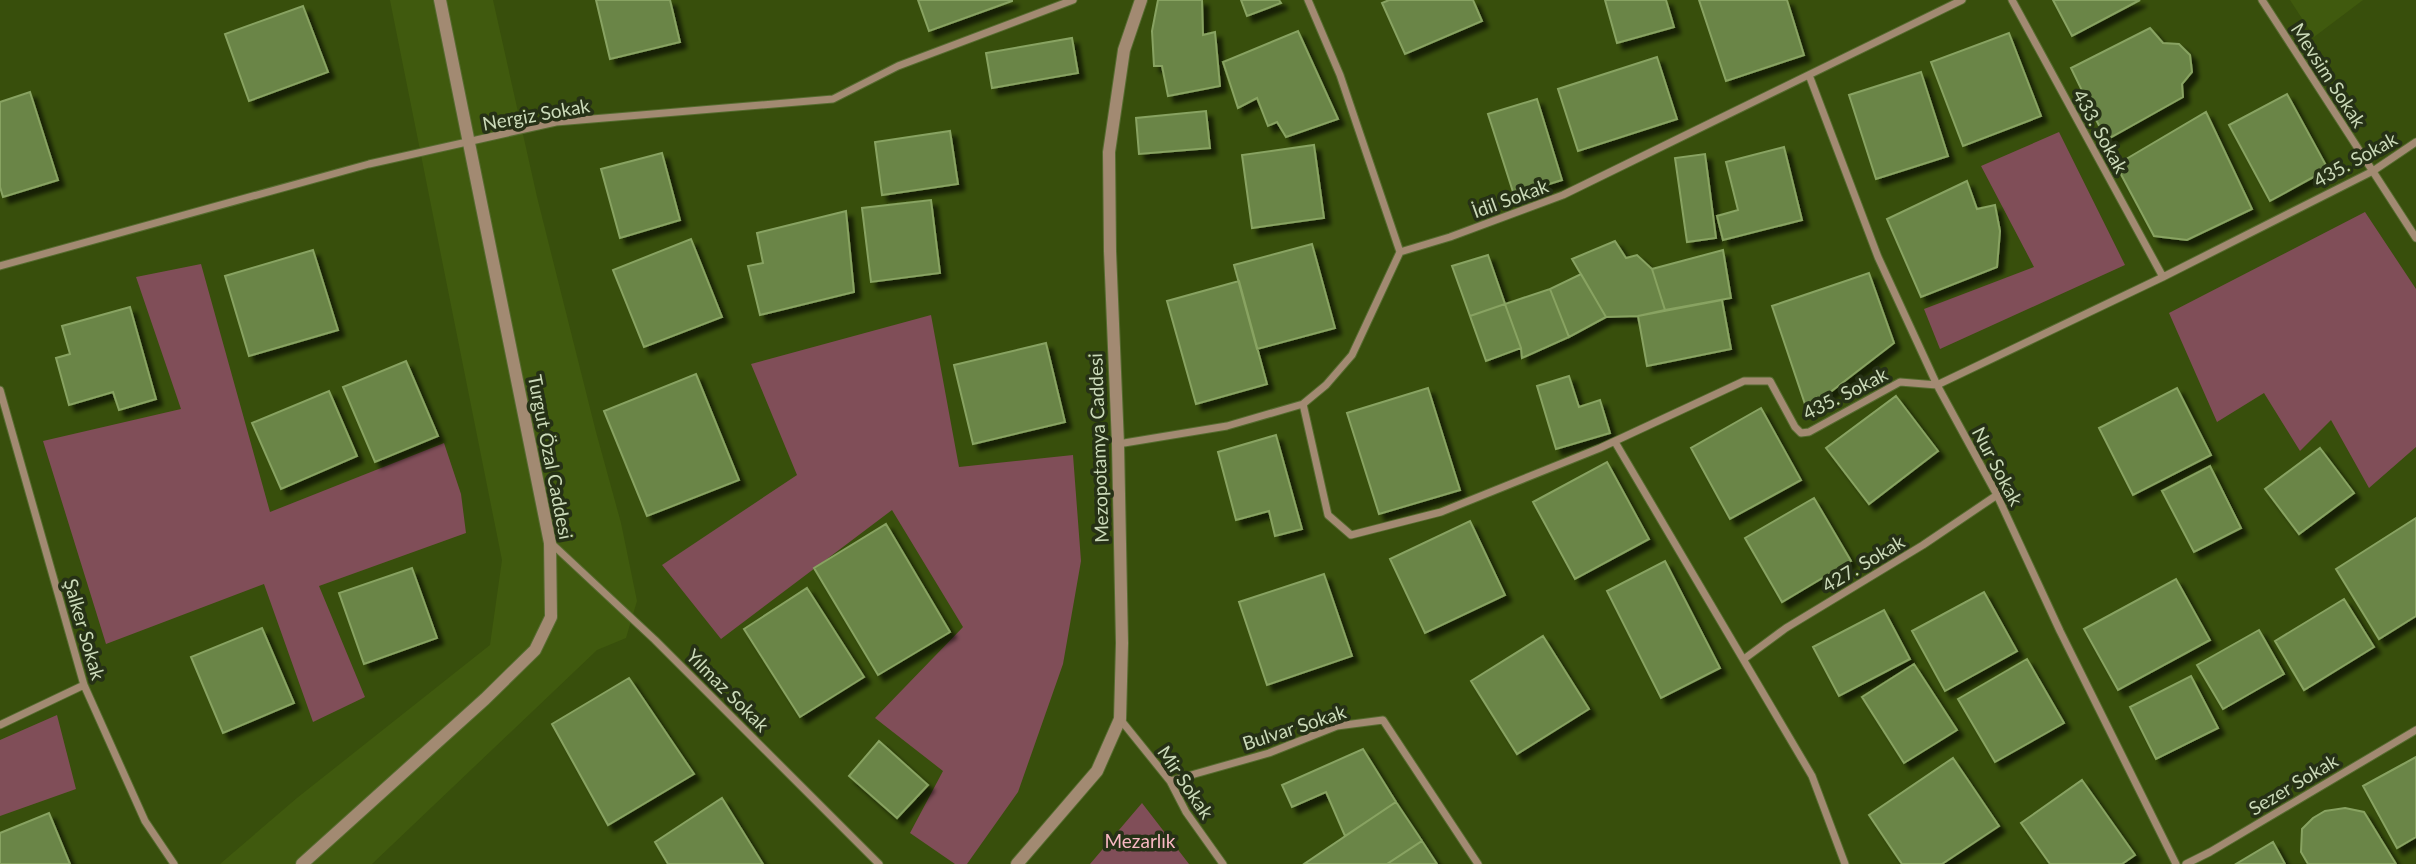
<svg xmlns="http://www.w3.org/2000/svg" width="2416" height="864" viewBox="0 0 2416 864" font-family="Lato,sans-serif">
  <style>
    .built { fill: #405a0e }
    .green { fill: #804e58 }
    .building { fill: #6b8546; stroke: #88a362; stroke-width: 2; filter: url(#shadow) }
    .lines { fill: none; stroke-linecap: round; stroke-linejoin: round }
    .minor-casing { stroke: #556b2f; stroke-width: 9 }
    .tertiary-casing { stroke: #556b2f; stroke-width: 14 }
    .minor { stroke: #a28a72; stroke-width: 7 }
    .tertiary { stroke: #a28a72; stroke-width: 12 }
    .labels { text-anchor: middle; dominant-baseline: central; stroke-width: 7; stroke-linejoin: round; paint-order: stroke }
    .street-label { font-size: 19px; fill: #cbdab9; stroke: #263116 }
    .park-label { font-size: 19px; fill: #f9b8c3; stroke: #263116 }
  </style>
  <defs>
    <filter id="shadow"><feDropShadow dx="6" dy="6" stdDeviation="2" flood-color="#0009"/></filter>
  </defs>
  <rect width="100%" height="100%" fill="#384f0c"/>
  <path class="built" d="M390 0H493L537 197 596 432 621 523 637 601 626 638 597 650 372 864H220L297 798 490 645 502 560Z
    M2290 0H2363L2314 37Z"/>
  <path class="green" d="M2059 132 2125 265 1940 349 1924 309 2034 267 1981 166Z
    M2365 212 2416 289V447L2369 488 2331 420 2300 451 2264 393 2217 422 2169 313Z
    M201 264 270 512 444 443 461 494 466 533 319 586 365 697 313 722 264 584 106 644 43 441 181 409 136 277Z
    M931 315 959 467 1073 455 1081 561 1063 664 1018 792 967 864H955L910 833 943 771 875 718 963 627 892 510 721 639 662 565 797 475 751 364Z
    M57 715 76 789 0 816V740Z
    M1142 803 1189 864H1090Z"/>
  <path class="building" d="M596 0H670L680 42 610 59Z
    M918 0H1012V1L929 31Z
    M1158 0H1202L1203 35 1215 32 1220 86 1168 96 1162 66H1154L1152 31Z
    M1241 0H1279L1281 3 1247 16Z
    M1389 0H1473L1482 21 1405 54 1382 3Z
    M1605 0H1666L1674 27 1617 43Z
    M1699 0H1787L1804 55 1726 81Z
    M2053 0H2140L2072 36Z
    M303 6 328 72 249 101 225 34Z
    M2150 28 2163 43 2179 44 2190 55 2192 72 2182 84 2183 97 2106 140 2071 68Z
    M1298 31 1338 119 1286 137 1277 122 1268 126 1257 98 1238 108 1223 62Z
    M2009 33 2041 116 1963 146 1931 62Z
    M1072 38 1078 73 992 88 986 53Z
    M1657 57 1677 119 1578 151 1558 89Z
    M1921 72 1948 156 1876 179 1849 95Z
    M30 92 58 180 3 197 0 187V102Z
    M2287 94 2328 169 2270 201 2229 125Z
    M1537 99 1562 180 1514 195 1488 114Z
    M1206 111 1210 148 1139 154 1136 118Z
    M2206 112 2252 209 2187 240 2154 236 2116 165Z
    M950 131 958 184 882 195 875 142Z
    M1314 145 1324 218 1252 228 1242 155Z
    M1784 147 1802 220 1723 240 1717 216 1738 210 1726 162Z
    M662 153 680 220 620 238 601 169Z
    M1705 154 1716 238 1687 242 1675 158Z
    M1967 181 1977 209 1995 205 2000 231 1997 267 1921 297 1887 219Z
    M931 200 940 273 871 282 862 208Z
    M846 211 854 292 760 315 748 266 763 263 757 233Z
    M691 239 722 317 644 347 613 270Z
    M1615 241 1626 258 1637 255 1652 269 1665 310 1638 316 1606 317 1572 259Z
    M1312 244 1335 328 1257 349 1234 265Z
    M313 250 338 330 249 356 225 276Z
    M1723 250 1731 298 1665 310 1652 269Z
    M1488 255 1505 304 1470 316 1452 266Z
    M1869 273 1894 343 1807 410 1772 306Z
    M1581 274 1606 317 1569 337 1550 289Z
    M1239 281 1267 384 1196 404 1167 301Z
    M1550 289 1569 337 1522 358 1521 348 1505 304Z
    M1722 300 1731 349 1647 366 1638 316Z
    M1505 304 1521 348 1486 361 1470 316Z
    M130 307 156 399 119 410 113 392 69 405 56 358 70 354 62 326Z
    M1046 343 1065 422 973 444 954 365Z
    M406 361 438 436 375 462 343 387Z
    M696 374 739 480 647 516 604 411Z
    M1569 376 1579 407 1600 400 1610 433 1556 449 1537 386Z
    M1428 388 1460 490 1379 514 1347 413Z
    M2177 388 2211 455 2133 495 2099 428Z
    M329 391 357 456 281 489 252 423Z
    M1896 396 1938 451 1869 504 1826 448Z
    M1761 408 1801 480 1730 519 1691 448Z
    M1276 435 1302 529 1275 536 1269 511 1236 520 1218 452Z
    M2320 448 2354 493 2299 534 2265 489Z
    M1607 462 1649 539 1575 579 1533 502Z
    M2210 466 2241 528 2194 552 2162 491Z
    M1814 498 1851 561 1782 602 1745 538Z
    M2416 518V616L2379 639 2336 569Z
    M1470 521 1505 595 1425 633 1390 559Z
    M886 524 950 632 878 675 814 568Z
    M1665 561 1720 668 1661 698 1607 591Z
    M412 568 437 638 364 664 339 593Z
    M1324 574 1352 656 1267 685 1239 602Z
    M2176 579 2210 640 2118 690 2084 629Z
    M807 588 864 677 800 717 744 629Z
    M1984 592 2017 651 1945 691 1912 631Z
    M2344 599 2374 647 2304 690 2275 641Z
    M1884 610 1910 659 1839 696 1813 647Z
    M262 628 294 703 223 733 191 657Z
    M2259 630 2284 674 2223 709 2197 665Z
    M1543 636 1589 709 1517 754 1471 681Z
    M2027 659 2064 723 1995 762 1958 699Z
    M1914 664 1957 730 1904 763 1862 697Z
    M2191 676 2218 728 2156 759 2130 707Z
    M629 678 694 774 608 825 552 724Z
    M879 741 928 785 897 818 849 776Z
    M1363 749 1396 802 1345 836 1326 792 1292 807 1282 785Z
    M2416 757V837L2397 848 2363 786Z
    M1953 758 1999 826 1942 864H1902L1869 815Z
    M2082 780 2135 855 2122 864H2050L2021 823Z
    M722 798 763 864H668L655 842Z
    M1396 802 1422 841 1387 864H1304Z
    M2345 808 2364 812 2396 864H2308L2301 852 2302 829 2313 818 2325 811Z
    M49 813 70 864H0V833Z
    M1422 841 1437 864H1387Z
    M2273 842 2285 864H2236Z"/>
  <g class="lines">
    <defs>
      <path id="minor" d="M1308 0 1340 75 1400 252
        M2012 0 2163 277
        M2262 0 2416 238
        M1809 75 1878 257 1937 385 1997 495 2060 631 2176 864
        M0 266 369 164 556 122 833 99 898 66 1073 0
        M0 390 84 685 145 821 174 864
        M1303 404 1328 515 1351 535 1441 512 1600 448 1744 381H1770L1795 427 1801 433 1809 432 1900 382 1937 385 2163 277 2373 171 2416 142
        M1615 442 1812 776 1845 864
        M1118 444 1227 426 1303 404 1326 385 1352 355 1400 252 1450 237 1563 195 1962 0
        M551 543 655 640 879 864
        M1744 659 1786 628 1923 545 1997 495
        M1120 719 1170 781 1186 812 1223 864
        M0 725 84 685
        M1170 781 1269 753 1337 726 1383 720 1478 864
        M2186 864 2210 852 2416 730"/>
      <path id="tertiary" d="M302 864 485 699 535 650 551 617 550 543 440 0
        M1017 864 1097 771 1120 719 1122 643 1118 444 1110 251 1109 152 1124 50 1141 0"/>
    </defs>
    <use href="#minor" class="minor-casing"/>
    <use href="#tertiary" class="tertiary-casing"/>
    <use href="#minor" class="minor"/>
    <use href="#tertiary" class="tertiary"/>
  </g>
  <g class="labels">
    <g class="street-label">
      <text transform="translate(2329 75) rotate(57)">Mevsim Sokak</text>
      <text transform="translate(536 114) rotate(-10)">Nergiz Sokak</text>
      <text transform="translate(2101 131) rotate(61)">433. Sokak</text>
      <text transform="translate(2355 159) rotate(-29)">435. Sokak</text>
      <text transform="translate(1510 198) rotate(-20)">İdil Sokak</text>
      <text transform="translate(1845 393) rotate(-27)">435. Sokak</text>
      <text transform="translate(1098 448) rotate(-92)">Mezopotamya Caddesi</text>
      <text transform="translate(551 457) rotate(79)">Turgut Özal Caddesi</text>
      <text transform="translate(1998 466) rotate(62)">Nur Sokak</text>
      <text transform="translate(1863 563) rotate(-31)">427. Sokak</text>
      <text transform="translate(85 629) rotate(74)">Şalker Sokak</text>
      <text transform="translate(728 690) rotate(45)">Yılmaz Sokak</text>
      <text transform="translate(1294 727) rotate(-18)">Bulvar Sokak</text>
      <text transform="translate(1186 782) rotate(56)">Mir Sokak</text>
      <text transform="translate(2293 784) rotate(-31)">Sezer Sokak</text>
    </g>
    <g class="park-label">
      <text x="1140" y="840">Mezarlık</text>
    </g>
  </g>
</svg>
